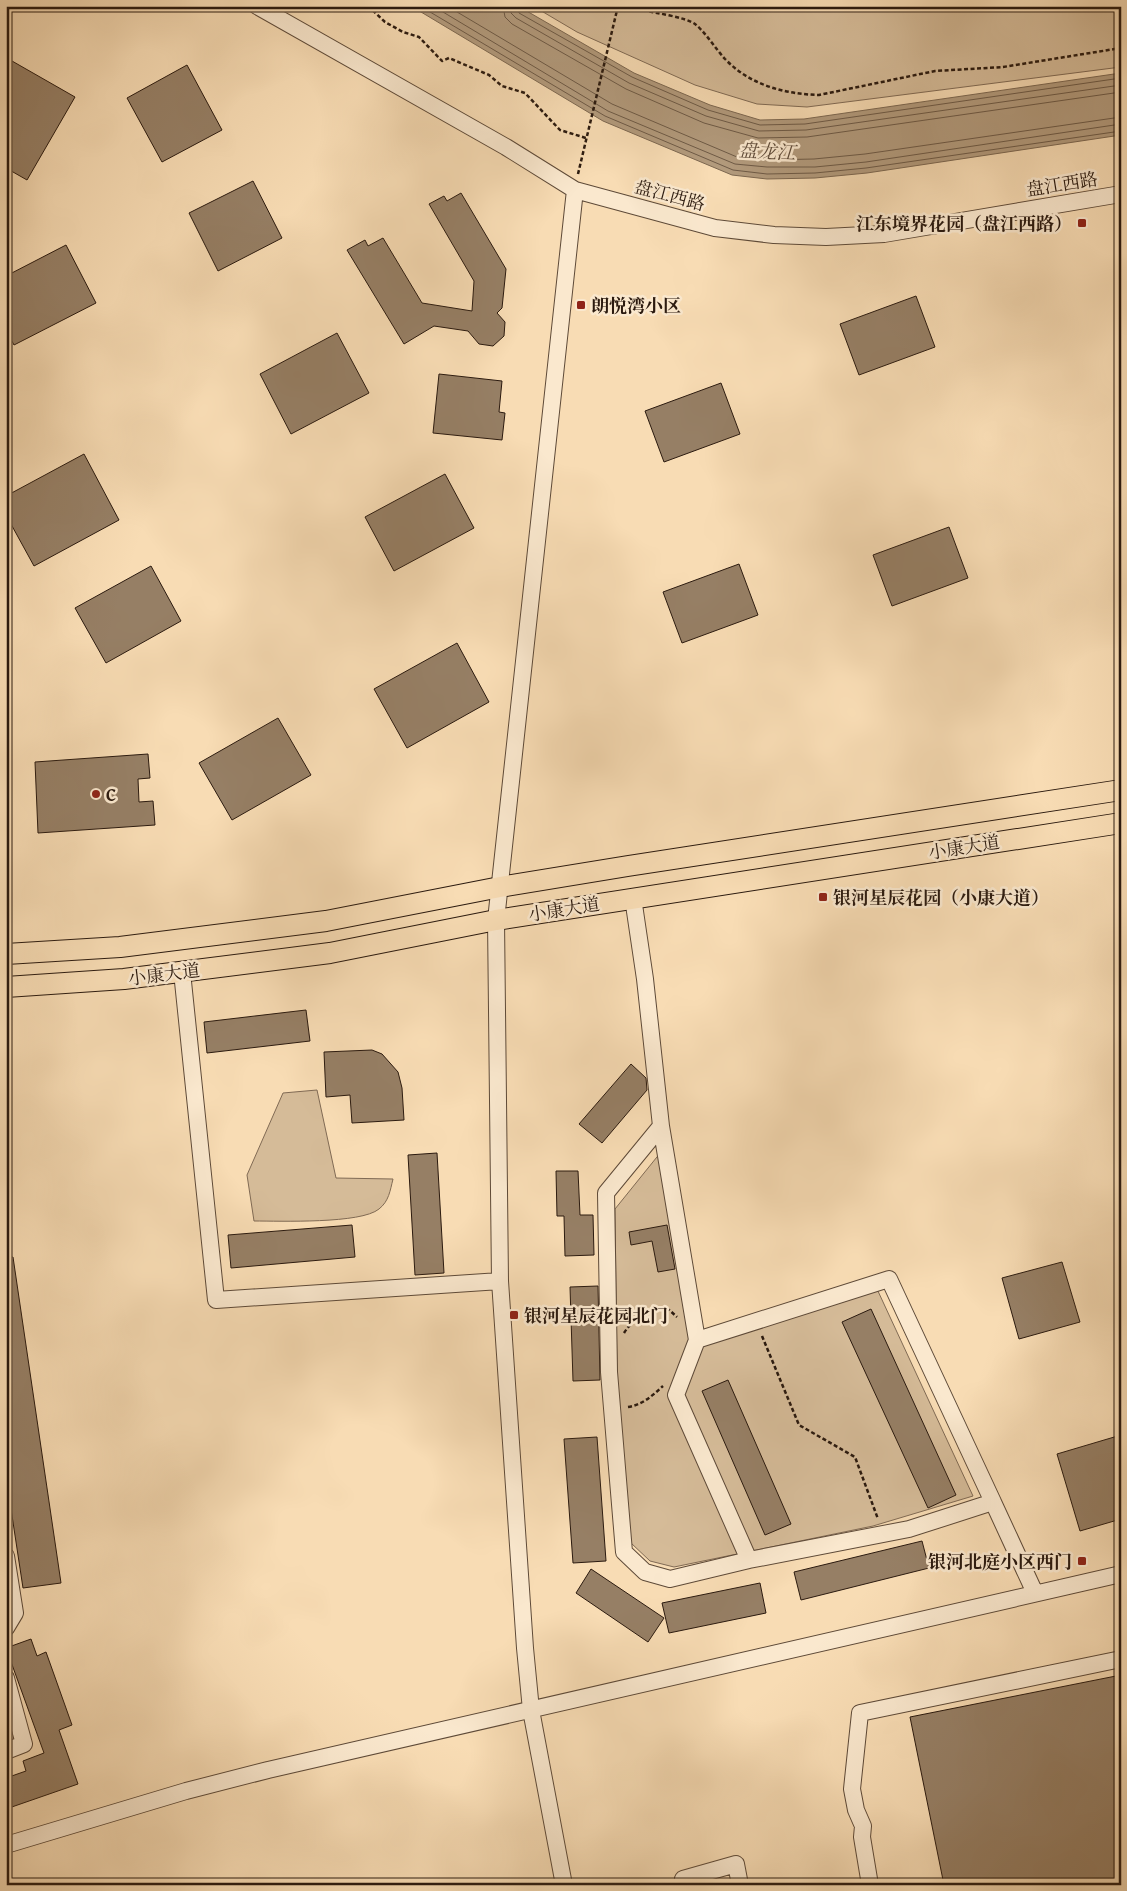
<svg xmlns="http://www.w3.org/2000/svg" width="1127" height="1891" viewBox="0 0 1127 1891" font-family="'Gentium Book Plus','Noto Serif SC',serif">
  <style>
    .green { fill: #d5bb98; stroke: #806a54 }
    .water { fill: #b29a7c; stroke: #7c6750 }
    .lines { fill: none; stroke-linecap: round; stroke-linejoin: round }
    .shore { stroke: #6e5a46; stroke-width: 1 }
    .building { fill: #967f65; stroke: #2b1a0f }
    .minor-casing { stroke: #5e4a38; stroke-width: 18 }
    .major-casing { stroke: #2b1a0f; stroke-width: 22 }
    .path { stroke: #2b1a0f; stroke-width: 2.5; stroke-dasharray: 4 2.5; stroke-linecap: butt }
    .minor { stroke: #fae8ce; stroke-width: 16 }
    .major { stroke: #f8dcb4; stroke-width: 20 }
    .poi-dot { fill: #8f2418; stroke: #fae8ce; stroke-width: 2 }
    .labels { text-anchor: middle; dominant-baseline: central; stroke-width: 5; stroke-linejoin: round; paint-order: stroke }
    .street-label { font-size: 18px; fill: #2b1a0f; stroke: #fae8ce }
    .poi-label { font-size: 18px; font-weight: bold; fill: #2b1a0f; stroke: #fae8ce; text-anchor: start }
    .water-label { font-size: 19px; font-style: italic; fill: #614d3b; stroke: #fae8ce }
  </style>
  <rect width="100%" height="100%" fill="#f8dcb4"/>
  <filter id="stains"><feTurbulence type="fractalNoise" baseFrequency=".004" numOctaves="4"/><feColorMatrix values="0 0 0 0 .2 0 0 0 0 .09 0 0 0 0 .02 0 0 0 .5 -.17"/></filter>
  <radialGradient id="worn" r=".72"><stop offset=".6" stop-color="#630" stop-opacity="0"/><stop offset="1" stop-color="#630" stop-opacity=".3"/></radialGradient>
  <path class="green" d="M533 6H1121V67L807 107 757 104 695 85 577 32Z
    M317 1090 336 1178 393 1179C390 1191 389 1201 379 1209 361 1224 280 1221 254 1221L247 1175 283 1093Z
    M665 1147 691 1346 877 1289 973 1496 873 1526 674 1567 650 1561 631 1543 617 1375 615 1209Z"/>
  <path class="water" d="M411 6H518L634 73 710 105 760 120 804 119 1121 73V135L867 173 815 178 767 179 732 175 603 121Z"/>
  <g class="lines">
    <path class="shore" d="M420 6 605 116 733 170 767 174 815 173 866 168 1121 131
      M433 6 608 111 735 164 767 167H815L866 162 1121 124
      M447 6 612 104 737 157 767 160 814 159 865 154 1121 117
      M503 6 505 17 512 24 626 89 704 123 758 138 807 137 1121 92
      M510 6 511 13 516 18 629 83 706 116 759 131 806 130 1121 85
      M517 6 519 13 632 77 708 110 760 125 805 124 1121 78"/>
  </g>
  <path class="building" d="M12 61 75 97 27 180 6 168V72Z
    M187 65 222 130 162 162 127 98Z
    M253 181 282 238 218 271 189 213Z
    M461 193 506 269 502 308 497 313 505 322 504 336 493 346 479 344 468 331 434 326 404 344 347 250 365 240 368 246 383 238 422 303 472 311 474 281 429 204 444 196 447 201Z
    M66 245 96 303 14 345 6 330V276Z
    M916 296 935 347 859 375 840 324Z
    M337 333 369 393 291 434 260 374Z
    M439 374 502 381 499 412 505 413 502 440 433 433Z
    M721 383 740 434 664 462 645 411Z
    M84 454 119 520 34 566 6 515V496Z
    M445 474 474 528 394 571 365 517Z
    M949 527 968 578 892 606 873 555Z
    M739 564 758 615 682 643 663 592Z
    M151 566 181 621 106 663 75 608Z
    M457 643 489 702 407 748 374 689Z
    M278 718 311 775 232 820 199 763Z
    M148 754 150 778 138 779 139 802 153 801 155 825 38 833 35 762Z
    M306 1010 310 1041 207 1053 204 1022Z
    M372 1050 382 1054 398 1072 402 1088 404 1120 352 1123 350 1095 326 1097 324 1052Z
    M631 1064 646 1078 647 1090 602 1143 579 1124Z
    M437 1153 444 1273 415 1275 408 1155Z
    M556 1171H578L580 1215H593L594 1255 565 1256 564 1216H557Z
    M352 1225 355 1257 231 1268 228 1235Z
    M667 1225 675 1269 658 1272 652 1241 631 1245 629 1232Z
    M13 1257 61 1583 23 1588 6 1476V1258Z
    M1062 1262 1080 1322 1019 1339 1002 1278Z
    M598 1286 600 1380 573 1381 570 1287Z
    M871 1309 956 1495 928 1508 842 1322Z
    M728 1380 791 1524 765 1535 702 1391Z
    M1121 1435V1519L1080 1531 1057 1454Z
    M597 1437 606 1561 573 1563 564 1439Z
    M922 1541 929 1568 801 1600 794 1572Z
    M591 1569 664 1618 648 1642 576 1593Z
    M760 1583 766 1613 669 1633 662 1603Z
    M31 1639 37 1656 46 1652 72 1725 59 1730 78 1784 6 1809V1778L26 1771 23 1761 44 1753 6 1648Z
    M1121 1675V1885H944L910 1717Z"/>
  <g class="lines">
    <defs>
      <path id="minor" d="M257 6 506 147 575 190 715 228 774 235 826 237 884 234 1121 194
        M633 898 645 979 661 1126 697 1340 676 1395 749 1560 670 1579 645 1572 624 1552 609 1372 606 1193 661 1126
        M182 972 216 1300 500 1281
        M697 1340 889 1279 993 1502 909 1529 749 1560
        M993 1502 1035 1593
        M6 1556 15 1613 6 1628
        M6 1678 24 1744 6 1751
        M6 1845 186 1791 268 1770 1121 1574
        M564 1885 531 1710 525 1648 500 1281 496 920 575 190
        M684 1885 683 1879 736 1864 740 1885
        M870 1885 862 1837 863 1826 856 1810 852 1789 860 1713 1121 1659"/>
      <path id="major" d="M6 954 120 947 326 921 500 887 628 866 1121 790
        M6 987 124 979 330 953 496 920 1121 823"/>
    </defs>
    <use href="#minor" class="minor-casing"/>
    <use href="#major" class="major-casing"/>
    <path class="path" d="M368 6 385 22 403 32 419 37 442 61 449 58 489 75 502 86 525 93 560 130 586 138
      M638 6 643 10C655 13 685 17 695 24 706 33 715 48 725 59 750 85 784 94 819 95L935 71 1003 67 1121 48
      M578 174 618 6
      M624 1333C634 1317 648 1310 666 1307L677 1317
      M762 1336 799 1425 855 1457 878 1519
      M628 1407C642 1405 652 1396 663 1386"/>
    <use href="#minor" class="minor"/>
    <use href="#major" class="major"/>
  </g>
  <g class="poi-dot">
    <rect x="1077" y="218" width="10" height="10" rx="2.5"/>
    <rect x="576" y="300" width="10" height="10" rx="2.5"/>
    <circle cx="96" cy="794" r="5"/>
    <rect x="818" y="892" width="10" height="10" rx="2.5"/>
    <rect x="509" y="1310" width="10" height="10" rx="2.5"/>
    <rect x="1077" y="1556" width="10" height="10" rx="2.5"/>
  </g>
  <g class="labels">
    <g class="street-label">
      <text transform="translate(1062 184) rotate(-9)">盘江西路</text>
      <text transform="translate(670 195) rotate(15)">盘江西路</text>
      <text transform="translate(964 847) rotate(-9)">小康大道</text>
      <text transform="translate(564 909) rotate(-9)">小康大道</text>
      <text transform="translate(164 974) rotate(-7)">小康大道</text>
    </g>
    <g class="poi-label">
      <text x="1072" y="223" text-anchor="end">江东境界花园（盘江西路）</text>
      <text x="591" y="305">朗悦湾小区</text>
      <text x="106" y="794">C</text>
      <text x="833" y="897">银河星辰花园（小康大道）</text>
      <text x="524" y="1315">银河星辰花园北门</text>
      <text x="1072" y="1561" text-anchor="end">银河北庭小区西门</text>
    </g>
    <g class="water-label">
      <text transform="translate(767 151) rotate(3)">盘龙江</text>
    </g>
  </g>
  <rect width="1127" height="1891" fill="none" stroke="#f8dcb4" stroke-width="25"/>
  <rect x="8" y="8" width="1112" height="1876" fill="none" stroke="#2b1a0f" stroke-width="2.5"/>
  <rect x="12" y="12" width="1102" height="1866" fill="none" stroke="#2b1a0f"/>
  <rect width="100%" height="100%" filter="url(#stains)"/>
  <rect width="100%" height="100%" fill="url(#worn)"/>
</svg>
